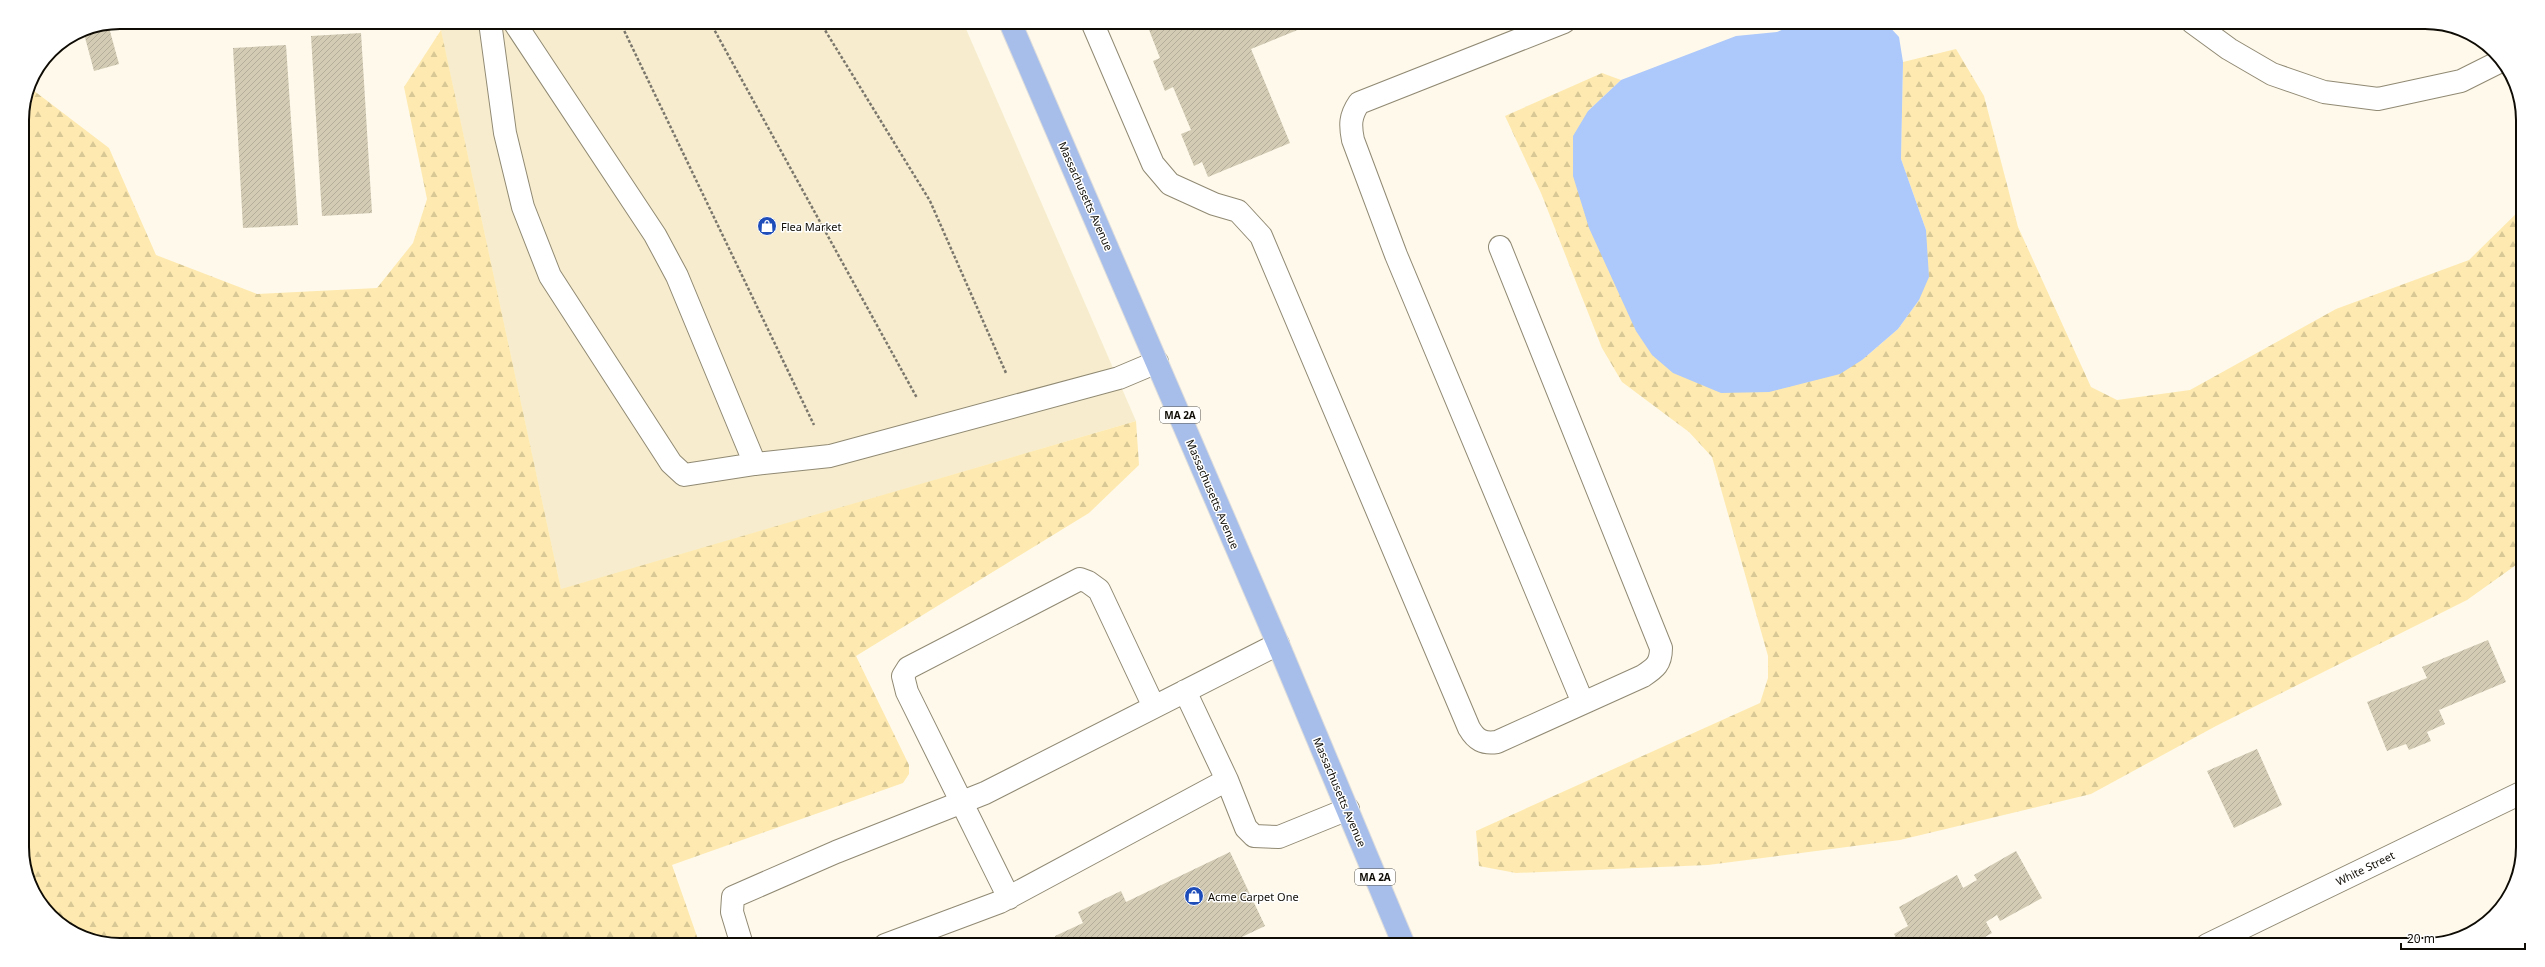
<svg xmlns="http://www.w3.org/2000/svg" width="2545" height="967" viewBox="0 0 2545 967" font-family="'Noto Sans',sans-serif">
  <style>
    .built { fill: #f7edce }
    .forest { fill: url(#forest-firs) }
    .water { fill: #adc8fa }
    .building { fill: url(#building-hatch) }
    .lines { fill: none; stroke-linecap: round; stroke-linejoin: round }
    .minor-casing { stroke: #908973; stroke-width: 24 }
    .major-casing { stroke: #dddddc; stroke-width: 24 }
    .path { stroke: #7b776d; stroke-width: 2.5; stroke-dasharray: 3 2; stroke-linecap: butt }
    .minor { stroke: #fff; stroke-width: 22 }
    .major { stroke: #a7beeb; stroke-width: 22 }
    .labels { text-anchor: middle; dominant-baseline: central; stroke-width: 3; stroke-linejoin: round; paint-order: stroke }
    .shield { fill: #fff; stroke: #575550; stroke-width: 1 }
    .shield-label { font-size: 10px; font-weight: bold; fill: #0f0c05 }
    .street-label { font-size: 11px; fill: #0f0c05; stroke: #fff }
    .poi-label { font-size: 11px; fill: #0f0c05; stroke: #fff; text-anchor: start }
    .rim { fill: none; stroke: #0f0c05; stroke-width: 2 }
  </style>
  <defs>
    <pattern id="forest-firs" width="22" height="20" patternUnits="userSpaceOnUse"><rect width="22" height="20" fill="#feeab0"/><path d="M5 1l3.5 6h-7zM16 11l3.5 6h-7z" fill="#d8c896"/></pattern>
    <pattern id="building-hatch" width="6" height="6" patternUnits="userSpaceOnUse"><rect width="6" height="6" fill="#d3cbb4"/><path d="M-1 1l2-2M0 6l6-6M5 7l2-2" fill="none" stroke="#b4ad99"/></pattern>
  </defs>
  <rect width="100%" height="100%" fill="#fef9eb"/>
  <path class="built" d="M439 22H963L1136 421 561 590Z"/>
  <path class="forest" d="M441 30 561 589 1136 421 1139 465 1089 513 856 656 909 765V774L903 783 672 865 700 945H120L88 940 42 907 22 854V114L29 87 109 148 156 255 257 294 377 288 413 243 427 199 404 87Z
    M1956 49 1984 96 2018 227 2091 387 2117 400 2190 390 2336 309 2469 260 2523 207V560L2467 600 2216 726 2091 794 1900 840 1708 865 1516 873 1479 866 1476 831 1760 703 1768 678V656L1712 457 1689 432 1622 382 1602 348 1541 193 1505 116 1602 73 1621 80 1588 111 1868 355 1898 329 1919 300 1926 230 1901 159 1903 62Z"/>
  <path class="water" d="M1801 22H1885L1899 37 1903 62 1901 159 1926 230 1929 277 1919 300 1898 329 1862 360 1840 374 1769 392 1721 393 1673 373 1652 355 1636 331 1589 228 1573 176V136L1588 111 1621 80 1736 36 1777 32Z"/>
  <path class="building" d="M235 22H257V23L236 27Z
    M1146 22H1317L1251 49 1290 143 1208 177 1202 162 1194 166 1181 134 1191 130 1173 87 1165 91 1153 61 1160 58Z
    M108 24 119 64 94 71 83 30Z
    M361 33 372 213 322 216 311 36Z
    M286 45 298 225 243 228 233 48Z
    M2488 640 2506 682 2439 710 2445 724 2427 732 2431 741 2409 750 2406 744 2387 751 2367 702 2427 678 2422 667Z
    M2257 749 2282 805 2234 828 2207 771Z
    M2016 851 2042 898 2000 921 1997 915 1986 922 1992 933 1971 945H1961L1957 939 1946 945H1900L1894 934 1908 926 1899 907 1957 875 1963 888 1977 880 1974 875Z
    M1230 852 1265 926 1225 945H1040L1056 939 1055 936 1083 923 1078 912 1098 902 1121 891 1126 902Z"/>
  <g class="lines">
    <defs>
      <path id="minor" d="M490 22 505 133 523 207 550 276 671 463 684 475 755 464
        M514 22 655 235 677 276 755 464 830 456 1119 378 1157 362
        M1092 22 1153 164 1170 184 1214 204 1238 211 1261 236 1469 728C1476 740 1483 744 1497 742L1643 676C1655 668 1661 664 1661 648L1500 247
        M1564 22 1359 103C1350 116 1350 125 1353 140L1396 255 1583 703
        M2192 22 2229 49 2272 74 2324 92 2378 99 2461 81 2503 60
        M1185 691 1227 780 1246 828 1254 836 1279 837 1348 809
        M1009 898 907 692 903 676 908 668 1080 579 1088 582 1099 590 1154 707
        M742 945 732 912 733 897 836 852 985 793 1278 644
        M885 945 1000 902 1227 780
        M2207 945 2523 792"/>
      <path id="major" d="M1010 22 1278 644 1404 945"/>
    </defs>
    <use href="#minor" class="minor-casing"/>
    <use href="#major" class="major-casing"/>
    <path class="path" d="M620 22 814 425
      M710 22 917 398
      M820 22 930 201 1006 373"/>
    <use href="#minor" class="minor"/>
    <use href="#major" class="major"/>
  </g>
  <defs>
    <symbol id="shop-disc" viewBox="-11 -11 22 22"><circle r="9.5" fill="#1e4dba" stroke="#fff"/><path d="M-5-2.5h2.3a2.7 3.5 0 0 1 5.4 0H5L5.5 6h-11ZM-1.5-2.5h3a1.5 2.3 0 0 0-3 0Z" fill="#fff"/></symbol>
  </defs>
  <g fill-rule="evenodd">
    <use href="#shop-disc" x="756" y="215" width="22" height="22"/>
    <use href="#shop-disc" x="1183" y="885" width="22" height="22"/>
  </g>
  <g class="labels">
    <g class="shield">
      <rect x="1160" y="407" width="40" height="16" rx="3"/>
      <rect x="1355" y="869" width="40" height="16" rx="3"/>
    </g>
    <g class="shield-label">
      <text x="1180" y="415">MA 2A</text>
      <text x="1375" y="877">MA 2A</text>
    </g>
    <g class="street-label">
      <text transform="translate(1086 196) rotate(66)">Massachusetts Avenue</text>
      <text transform="translate(1213 494) rotate(67)">Massachusetts Avenue</text>
      <text transform="translate(1340 792) rotate(67)">Massachusetts Avenue</text>
      <text transform="translate(2365 868) rotate(-26)">White Street</text>
    </g>
    <g class="poi-label">
      <text x="781" y="226">Flea Market</text>
      <text x="1208" y="896">Acme Carpet One</text>
    </g>
  </g>
  <path d="M0 0H2545V967H0ZM120 29H2425A91 91 0 0 1 2516 120V847A91 91 0 0 1 2425 938H120A91 91 0 0 1 29 847V120A91 91 0 0 1 120 29Z" fill="#fff" fill-rule="evenodd"/>
  <path class="rim" d="M120 29H2425A91 91 0 0 1 2516 120V847A91 91 0 0 1 2425 938H120A91 91 0 0 1 29 847V120A91 91 0 0 1 120 29Z"/>
  <path d="M2401 943v6h124v-6" fill="none" stroke="#0f0c05" stroke-width="2"/>
  <text x="2407" y="943" font-size="12" fill="#0f0c05" stroke="#ffffff" stroke-width="3" paint-order="stroke">20 m</text>
</svg>
